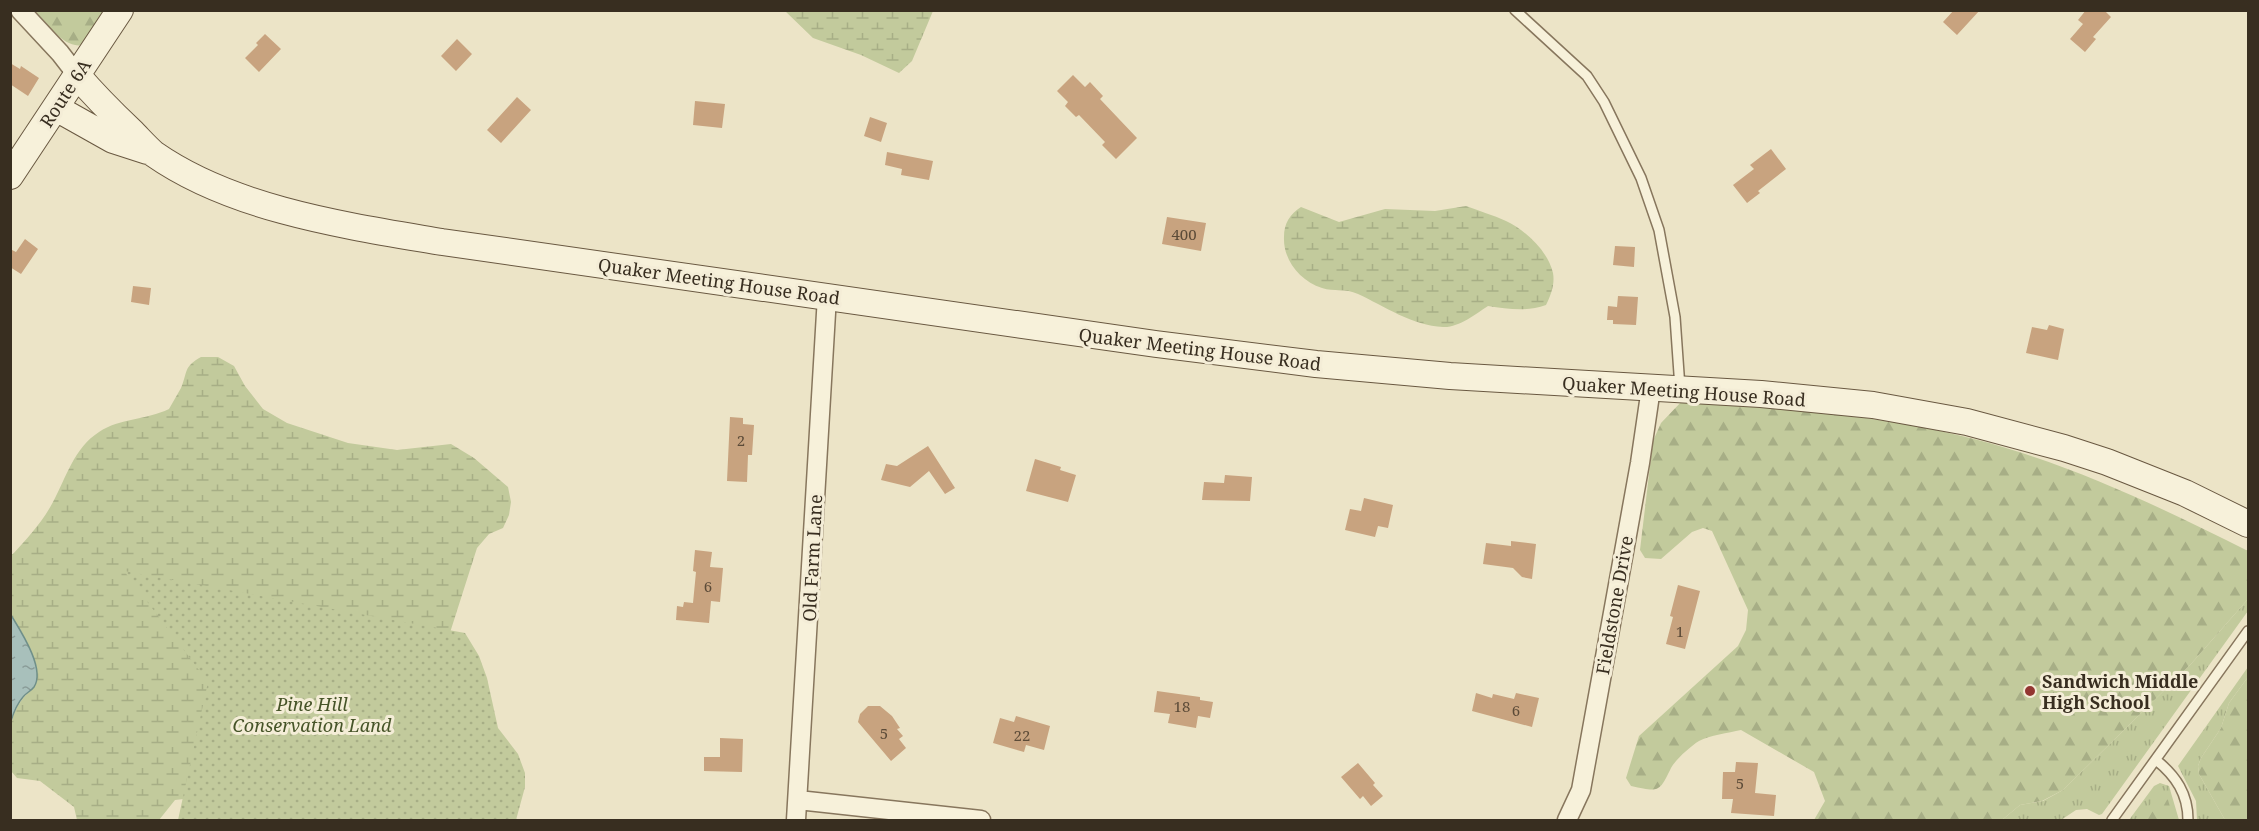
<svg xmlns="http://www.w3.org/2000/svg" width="2259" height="831" viewBox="0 0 2259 831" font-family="'Noto Serif',serif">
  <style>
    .grass { fill: url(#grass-tufts) }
    .forest { fill: url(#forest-firs) }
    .wetland { fill: url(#wetland-marsh) }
    .park { fill: url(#park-dots) }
    .water { fill: url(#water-ripples); stroke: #6f8f89; stroke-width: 1.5 }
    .building { fill: #c8a37f }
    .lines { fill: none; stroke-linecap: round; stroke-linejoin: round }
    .lane-casing { stroke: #87765d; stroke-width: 12 }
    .street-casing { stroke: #87765d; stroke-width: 21 }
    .secondary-casing { stroke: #695841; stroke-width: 28 }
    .lane { stroke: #f7f1da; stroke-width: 9 }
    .street { stroke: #f7f1da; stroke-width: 18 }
    .secondary { stroke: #f7f1da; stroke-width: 26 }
    .poi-dot { fill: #933631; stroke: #f4edd7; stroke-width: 2 }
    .labels { text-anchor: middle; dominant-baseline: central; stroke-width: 6; stroke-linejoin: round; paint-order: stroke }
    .number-label { font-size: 15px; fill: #5c4b38 }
    .street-label { font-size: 18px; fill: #382e20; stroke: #f4edd7 }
    .poi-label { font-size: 18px; font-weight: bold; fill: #382e20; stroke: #f4edd7; text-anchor: start }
    .park-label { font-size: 18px; font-style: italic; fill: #465428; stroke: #f4edd7 }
  </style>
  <defs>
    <pattern id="grass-tufts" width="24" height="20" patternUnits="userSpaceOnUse" patternTransform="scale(1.5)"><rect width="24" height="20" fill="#c2ca9c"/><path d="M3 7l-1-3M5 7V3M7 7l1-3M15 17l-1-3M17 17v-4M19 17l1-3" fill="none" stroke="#a7ae86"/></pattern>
    <pattern id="forest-firs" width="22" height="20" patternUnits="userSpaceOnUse" patternTransform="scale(1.5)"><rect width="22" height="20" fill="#c2ca9c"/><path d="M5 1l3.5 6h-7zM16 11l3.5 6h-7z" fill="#a7ae86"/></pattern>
    <pattern id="wetland-marsh" width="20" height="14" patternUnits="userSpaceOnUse" patternTransform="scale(1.5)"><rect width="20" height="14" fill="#c2ca9c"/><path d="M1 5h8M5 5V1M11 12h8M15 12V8" fill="none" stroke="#a7ae86"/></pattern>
    <pattern id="park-dots" width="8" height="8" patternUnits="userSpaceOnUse" patternTransform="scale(1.5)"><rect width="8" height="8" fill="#c2ca9c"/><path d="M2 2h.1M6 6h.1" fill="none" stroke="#a7ae86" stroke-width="1.8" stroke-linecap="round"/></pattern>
    <pattern id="water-ripples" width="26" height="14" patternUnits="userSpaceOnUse" patternTransform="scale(1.5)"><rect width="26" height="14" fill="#a8c0bb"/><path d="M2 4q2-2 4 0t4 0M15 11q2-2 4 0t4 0" fill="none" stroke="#8a9c98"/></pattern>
  </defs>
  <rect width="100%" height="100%" fill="#ece4c7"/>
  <path class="grass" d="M2248 599V611L2102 814 2099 815 2087 809 2076 810 2061 820H2002L2020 805 2043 801 2063 790 2191 664Z
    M2248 667V677L2229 703 2221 728 2201 758 2198 766 2199 774 2225 820H2197L2196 801 2178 766Z
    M2160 783 2169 786 2179 820H2129L2154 786Z"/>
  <path class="forest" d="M35 11H108L82 45C64 49 46 22 35 11Z
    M1683 400C1791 409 1901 416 2006 448 2090 473 2170 512 2248 551V599L2191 664 2063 790 2042 801 2020 805 2002 820H1814L1825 801 1814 772 1741 730C1728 733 1710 735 1699 741 1691 746 1676 759 1671 768 1659 793 1659 792 1631 786L1626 778 1639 736 1738 646 1746 630 1748 610 1712 531 1703 528 1692 532 1661 559 1645 558 1640 550 1653 441 1661 423Z
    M2248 677V820H2225L2199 774 2198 766 2201 758 2221 728 2229 703Z
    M2161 794 2168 800 2174 820H2139L2157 795Z"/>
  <path class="wetland" d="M785 11H933L912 61 899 73 861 55 813 38Z
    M1466 206C1479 211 1493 215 1506 221 1525 230 1548 251 1553 273 1555 284 1551 295 1546 305 1527 312 1508 309 1488 306 1476 314 1458 328 1443 327 1413 326 1384 306 1358 294 1345 288 1334 292 1322 288 1300 281 1283 260 1284 237 1284 223 1290 214 1301 207L1339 222 1385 209 1435 211Z
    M201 357H218L234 366 245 386 263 409 287 423 348 443 397 450 451 444 474 458 508 487 511 502 509 515 503 528 489 534 477 548 440 664 517 820H261L193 798 175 800 159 820H77L74 807 40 781 17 778 11 771C11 734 4 714 34 687V659L21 631 11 615V554H13C28 538 43 521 53 502 66 478 74 448 99 432 120 418 146 420 169 409 173 402 177 395 181 388 188 372 183 367 201 357Z"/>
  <path class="park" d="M124 571 465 633 479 656 487 678 498 728 518 754 525 773V787L516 820H178L208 682Z"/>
  <path class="water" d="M11 615C20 630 46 669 34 687 31 691 26 693 23 697 17 704 14 711 11 721Z"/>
  <path class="building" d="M1954 10H1980L1957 35 1943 22Z
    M2086 10H2104L2111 17 2093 37 2096 39 2085 52 2070 39 2083 24 2078 20Z
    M265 34 281 49 259 72 245 58 258 45 256 43Z
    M457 39 472 54 456 71 441 56Z
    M10 63 20 69 21 66 39 78 28 96 10 84Z
    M1073 75 1085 87 1090 82 1103 96 1100 99 1137 138 1116 159 1102 145 1105 142 1079 115 1076 117 1065 106 1068 102 1057 91Z
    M517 97 531 110 501 143 487 130Z
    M695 101 725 104 722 128 693 125Z
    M870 117 887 123 881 142 864 136Z
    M1771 149 1786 169 1758 191 1760 193 1747 203 1733 185 1754 169 1750 165Z
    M887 152 933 161 929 180 901 175 902 169 885 165Z
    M1167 217 1206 223 1201 251 1162 244Z
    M25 239 38 249 21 274 10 267V249L16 252Z
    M1615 246 1635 247 1634 267 1613 265Z
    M133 286 151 288 149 305 131 302Z
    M1618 296 1638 297 1636 325 1613 324V320H1607L1608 306 1617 307Z
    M2049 325 2064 329 2058 360 2026 353 2032 327 2047 330Z
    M730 417 743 418V424L754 425 752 455H748L747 482 727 481Z
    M928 446 955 488 945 494 929 471 910 487 881 480 886 464 897 466Z
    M1035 459 1061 467 1060 470 1076 475 1068 502 1026 491Z
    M1225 475 1252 477 1250 501 1202 500 1204 482 1224 483Z
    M1364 498 1393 505 1388 528 1378 526 1375 537 1345 530 1350 509 1361 511Z
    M1511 541 1536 544 1532 579 1522 577 1513 568 1483 564 1486 543 1511 546Z
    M695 550 712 552 710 567 723 568 720 602 711 601 709 623 676 620 677 606 683 607 684 602 693 603 696 572 693 571Z
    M1678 585 1700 591 1685 649 1666 644 1673 617 1670 616Z
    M1157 691 1200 697V700L1213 702 1210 718 1198 716 1196 728 1168 723 1170 714 1154 712Z
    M1476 693 1492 698 1493 694 1514 699 1516 693 1539 698 1532 727 1472 711Z
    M868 706H880L892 716 900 728 897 729 903 736 899 739 906 748 891 761 858 722 860 714Z
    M1016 716 1050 726 1044 750 1026 745 1024 752 993 743 1000 718 1014 722Z
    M720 738 743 739 742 772 704 771V757H720Z
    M1736 762 1758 763 1755 793 1776 795 1774 816 1731 813 1733 799H1722L1723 772H1735Z
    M1358 763 1375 783 1373 785 1383 796 1371 806 1363 796 1360 799 1341 777Z"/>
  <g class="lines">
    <defs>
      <path id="lane" d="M1515 10 1587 76 1604 102 1641 178 1659 230 1675 317 1680 388
        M2156 760C2176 776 2188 794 2188 820
        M2112 820 2248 631"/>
      <path id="street" d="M20 10 60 53 77 75
        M798 800 981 820
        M796 820 827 296
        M1567 820 1581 790 1640 463 1651 388"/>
      <path id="secondary" d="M77 75C94 95 112 113 131 131 139 139 146 147 154 154 234 210 348 226 442 242L1156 344 1316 364 1450 376 1761 394 1873 405 1967 422 2064 448 2107 462 2185 493 2248 524
        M56 108 113 140 147 151
        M10 176 120 10"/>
    </defs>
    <use href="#lane" class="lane-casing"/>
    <use href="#street" class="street-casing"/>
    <use href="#secondary" class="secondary-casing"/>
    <use href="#lane" class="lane"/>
    <use href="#street" class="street"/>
    <use href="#secondary" class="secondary"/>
  </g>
  <circle class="poi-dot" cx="2030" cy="691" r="6"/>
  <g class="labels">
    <g class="number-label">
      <text x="1184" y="234">400</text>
      <text x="741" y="440">2</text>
      <text x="708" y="586">6</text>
      <text x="1680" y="631">1</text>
      <text x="1182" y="706">18</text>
      <text x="1516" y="710">6</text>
      <text x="884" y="733">5</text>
      <text x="1022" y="735">22</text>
      <text x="1740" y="783">5</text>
    </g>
    <g class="street-label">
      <text transform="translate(65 93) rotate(-57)">Route 6A</text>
      <text transform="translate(719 281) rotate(8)">Quaker Meeting House Road</text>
      <text transform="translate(1200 349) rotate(7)">Quaker Meeting House Road</text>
      <text transform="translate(1684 391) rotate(4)">Quaker Meeting House Road</text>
      <text transform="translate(812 558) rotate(-87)">Old Farm Lane</text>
      <text transform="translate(1614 605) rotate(-80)">Fieldstone Drive</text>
    </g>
    <g class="poi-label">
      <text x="2042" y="681">Sandwich Middle<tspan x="2042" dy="21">High School</tspan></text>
    </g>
    <g class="park-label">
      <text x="312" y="704">Pine Hill<tspan x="312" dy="21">Conservation Land</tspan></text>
    </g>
  </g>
  <rect width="2259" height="831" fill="none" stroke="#382e20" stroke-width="24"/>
</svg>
